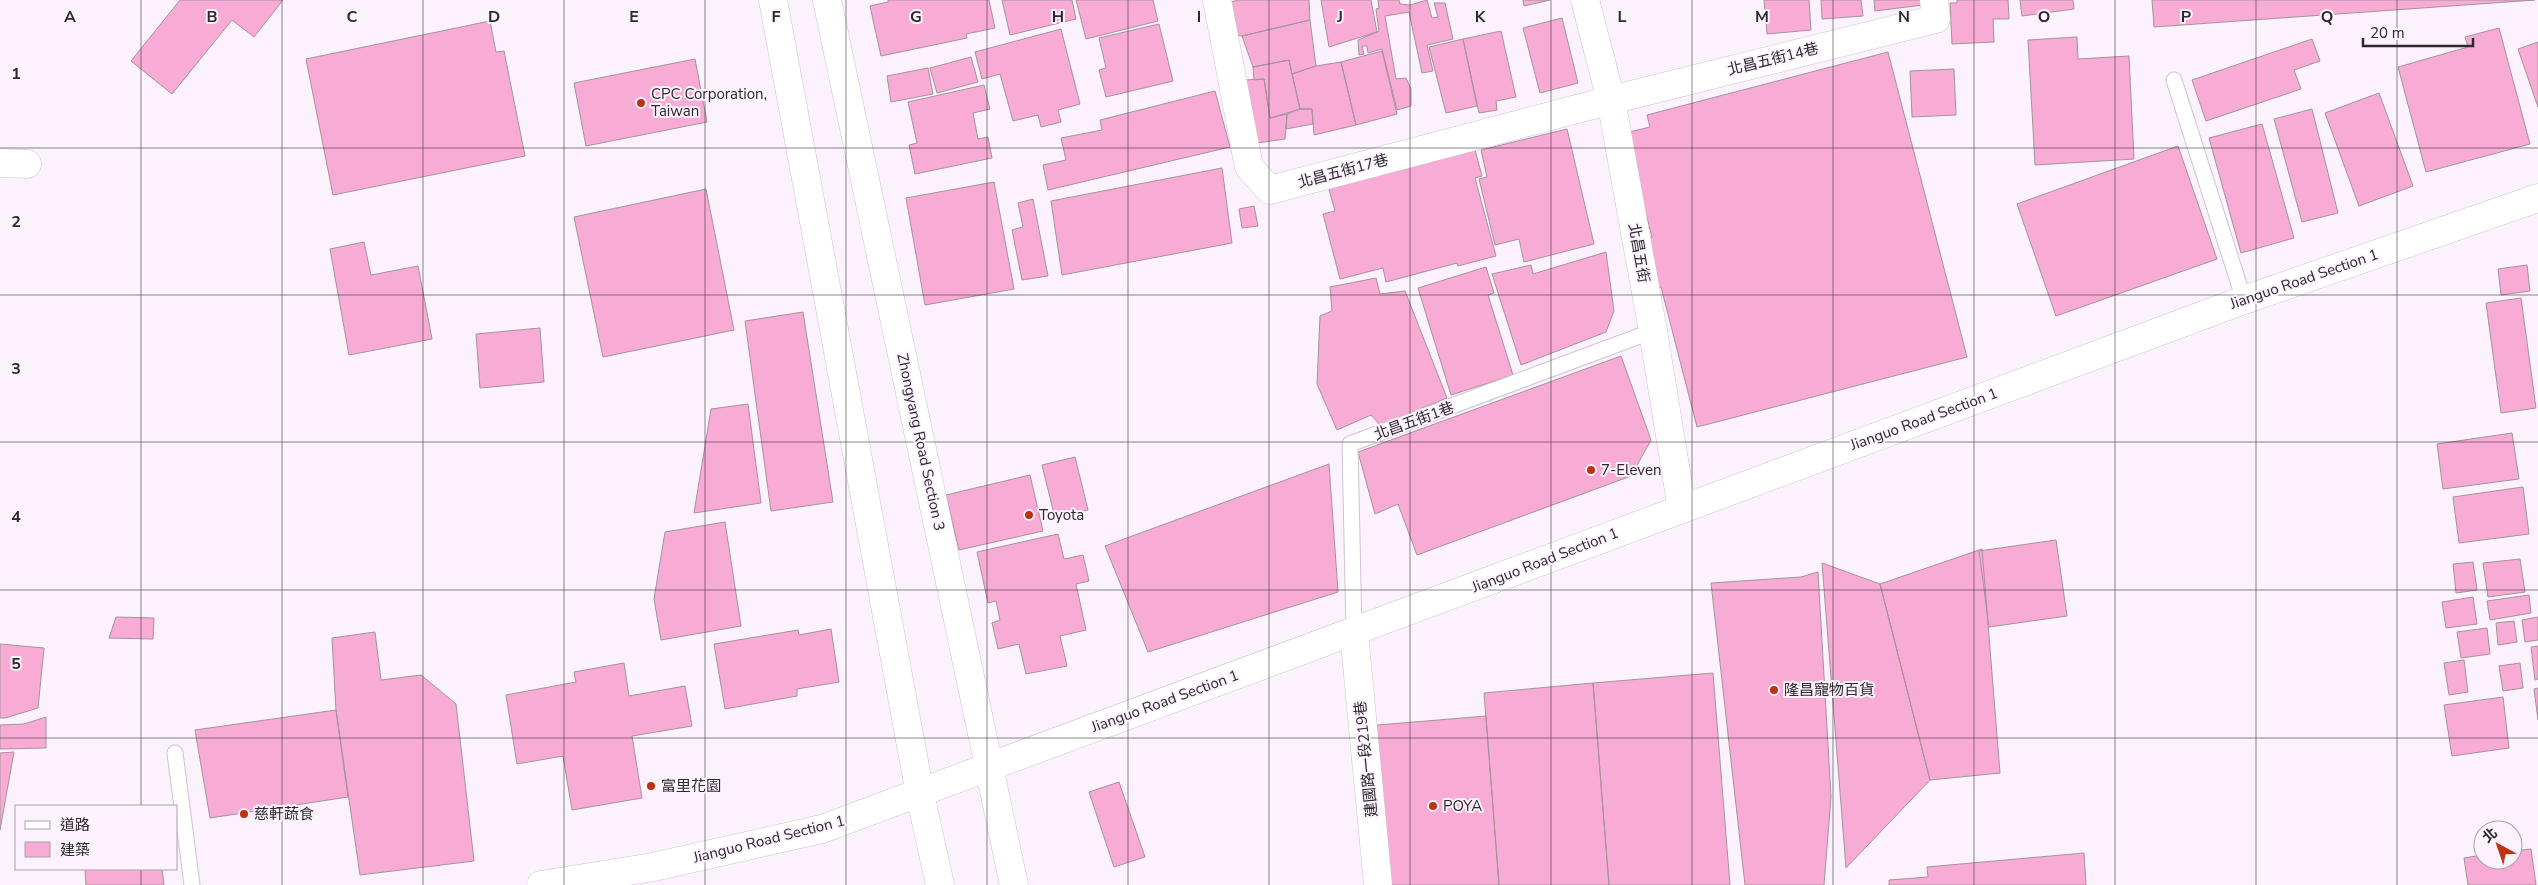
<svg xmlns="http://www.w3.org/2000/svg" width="2538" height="885" viewBox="0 0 2538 885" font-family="'Nunito Sans','Noto Sans TC',sans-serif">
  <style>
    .building { fill: #f8abd4; stroke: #a4939b }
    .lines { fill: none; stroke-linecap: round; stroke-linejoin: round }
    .service-casing { stroke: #cec3d1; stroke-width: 17 }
    .minor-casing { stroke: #cec3d1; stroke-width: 29 }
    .tertiary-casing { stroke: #cec3d1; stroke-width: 29 }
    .service { stroke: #fff; stroke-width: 15 }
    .minor { stroke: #fff; stroke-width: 28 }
    .tertiary { stroke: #fff; stroke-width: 28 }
    .grid { fill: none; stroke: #2c282d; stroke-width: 1; stroke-opacity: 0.55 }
    .poi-dot { fill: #bd3213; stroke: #fbf2fd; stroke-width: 2 }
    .labels { text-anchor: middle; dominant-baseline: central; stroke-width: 4; stroke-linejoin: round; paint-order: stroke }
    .street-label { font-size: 15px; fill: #2c282d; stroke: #fbf2fd }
    .poi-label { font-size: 15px; fill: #2c282d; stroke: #fbf2fd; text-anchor: start }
    .grid-label { font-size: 16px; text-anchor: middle; font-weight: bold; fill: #2c282d; stroke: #fbf2fd; stroke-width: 4; stroke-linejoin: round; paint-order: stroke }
  </style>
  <rect width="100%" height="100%" fill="#fbf2fd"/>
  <path class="building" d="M180 0H283L254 37 232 20 172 94 131 61Z
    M888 0H989L995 28 966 34 967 38 881 56 870 6 888 2Z
    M1002 0H1072L1076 19 1010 35Z
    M1076 0H1153L1158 21 1086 39Z
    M1239 0H1309L1310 20 1242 36 1233 35 1226 3Z
    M1321 0H1371L1377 32 1329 47Z
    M1378 0H1399L1400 4 1410 5 1427 0 1432 18 1438 17 1434 3H1445L1453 39 1427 45 1433 71 1422 73 1409 12 1385 16 1396 79 1406 78 1411 89V106L1397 110 1382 49 1368 53 1367 46H1362L1364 54 1359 55 1358 40 1379 31 1376 9 1379 8Z
    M1523 0H1550L1524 6Z
    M1764 0H1809L1811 30 1767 34Z
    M1821 0H1861L1863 16 1822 19Z
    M1874 0H1922L1923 5 1875 11Z
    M1957 0H2008L2009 19H1993L1994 42 1952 44 1950 3H1957Z
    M2020 0H2073L2074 9 2022 16Z
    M2152 0H2535L2154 27Z
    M1562 18 1578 83 1540 93 1523 28Z
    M1310 20 1316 66 1292 74 1289 60 1253 67 1242 36Z
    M490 21 496 52 504 51 525 156 333 195 306 59Z
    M1159 24 1173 81 1106 97 1099 70 1106 68 1099 38Z
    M2499 28 2530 144 2426 172 2398 67 2468 47 2465 37Z
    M1061 29 1080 104 1058 110 1061 122 1041 127 1038 115 1013 121 1000 74 982 79 975 52Z
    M1501 31 1516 97 1496 101 1497 110 1479 113 1463 39Z
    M2077 37 2078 59 2129 56 2134 159 2035 165 2028 40Z
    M1463 39 1477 106 1446 113 1429 47Z
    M2312 39 2320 61 2294 70 2301 89 2206 121 2192 80Z
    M2538 42V107L2518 49Z
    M1382 51 1397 114 1356 125 1341 62Z
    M1888 52 1967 357 1697 427 1661 287 1654 289 1641 240 1652 237 1625 133 1650 127 1647 115Z
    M971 57 978 82 937 93 930 68Z
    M695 59 707 122 586 146 574 83Z
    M1289 60 1300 109 1270 118 1264 79 1254 80 1253 67Z
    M1341 62 1356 125 1314 135 1312 109H1300L1292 74 1316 66Z
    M928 68 933 94 891 102 887 76Z
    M1954 69 1956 115 1912 117 1910 71Z
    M1264 79 1270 118 1287 114 1285 139 1257 143 1243 80Z
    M984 85 990 109 973 113 978 139 988 137 992 158 915 174 909 145 917 143 908 102Z
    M1215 91 1230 147 1048 190 1043 165 1066 160 1061 138 1102 130 1100 120Z
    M2379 93 2413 186 2359 206 2325 113Z
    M1300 109H1312L1313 124 1286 129 1287 114Z
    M2312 109 2338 213 2302 222 2274 119Z
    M2262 124 2294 238 2241 253 2209 138Z
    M1567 129 1594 244 1524 262 1519 239 1495 245 1479 179 1487 177 1481 150Z
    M1474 146 1482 176 1475 178 1496 256 1458 266 1457 263 1386 282 1383 268 1340 279 1323 214 1335 211 1328 186Z
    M2178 146 2217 259 2056 316 2017 204Z
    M1222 168 1232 243 1062 275 1051 201Z
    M994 182 1014 289 925 305 906 198Z
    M706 189 734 330 603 357 574 217Z
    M1033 199 1048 276 1022 280 1012 230 1023 227 1018 203Z
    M1254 206 1258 226 1242 228 1239 209Z
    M364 242 371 275 418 266 432 339 349 355 330 249Z
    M1606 252 1614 311 1606 332 1521 365 1492 274 1531 265 1533 274Z
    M2527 265 2530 291 2501 295 2498 269Z
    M1486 267 1494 293 1488 295 1513 375 1451 395 1418 288Z
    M1376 278 1380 294 1405 291 1447 398 1380 425 1371 415 1337 430 1317 384 1320 316 1332 311 1330 287Z
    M2521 298 2536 408 2501 413 2486 303Z
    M803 312 833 502 771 511 745 321Z
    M540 328 544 382 480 388 476 334Z
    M1621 356 1651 440 1631 476 1417 555 1398 504 1375 514 1358 452Z
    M748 404 761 503 694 513 711 409Z
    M2512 433 2519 479 2443 489 2437 444Z
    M1075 457 1088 510 1055 518 1042 465Z
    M1329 464 1338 592 1148 652 1105 546Z
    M1030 475 1043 531 959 550 946 495Z
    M2523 487 2529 534 2459 543 2453 497Z
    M725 522 741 626 661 640 654 599 665 532Z
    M1058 534 1064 559 1083 555 1089 581 1076 584 1086 630 1060 636 1067 666 1026 674 1019 644 998 649 992 623 1000 620 996 601 988 603 977 552Z
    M2056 540 2067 616 1989 627 1979 551Z
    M1982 549 2000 773 1930 780 1880 584Z
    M2520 559 2525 592 2488 597 2483 563Z
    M2473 562 2477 590 2456 593 2453 564Z
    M1822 563 1880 584 1930 780 1846 868Z
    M1818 572 1831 797 1824 885H1745L1711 583 1801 577Z
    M2529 595 2531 613 2490 620 2487 601Z
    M2473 597 2477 624 2446 628 2442 602Z
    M116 617 154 618 153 639 109 638Z
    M2538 617V640L2525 642 2522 620Z
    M2514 621 2517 642 2498 645 2496 623Z
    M2487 628 2490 654 2461 658 2457 632Z
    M831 629 839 682 797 689V696L725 709 714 644 798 630 799 635Z
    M375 632 381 680 421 675 456 704 474 861 360 875 336 710 332 638Z
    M0 644 44 648 38 708 5 718H0Z
    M2538 646V679L2535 680 2531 647Z
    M2464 660 2468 692 2449 695 2444 663Z
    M624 663 629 696 685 686 692 726 632 736 642 798 572 810 563 756 517 764 506 695 576 682 574 672Z
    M2520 663 2523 688 2503 691 2499 666Z
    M1713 673 1730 885H1609L1593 683Z
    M1593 683 1609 885H1499L1484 693Z
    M2538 688V720L2534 689Z
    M2503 697 2509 748 2452 756 2444 705Z
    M336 710 348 797 210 818 195 730Z
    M1486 716 1499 885H1379L1366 726Z
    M46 717V748L0 749V725L24 724Z
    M14 752 0 830V753Z
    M1119 782 1145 857 1114 867 1089 792Z
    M2531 849 2536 885H2468L2464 858 2483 855V860H2513V851Z
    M2084 853 2086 885H1889V880L1928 877 1927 867Z
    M85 869H162L164 885H86Z"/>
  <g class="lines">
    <defs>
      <path id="service" d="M2174 80 2244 300
        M1354 633 1350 444 1653 331
        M175 753 192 885"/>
      <path id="minor" d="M1217 0 1249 167 1270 190 1611 100 1936 19 1934 0
        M1585 0 1611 100 1653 331 1682 509
        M0 163 27 164
        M1354 633 1378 885"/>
      <path id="tertiary" d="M773 0 920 794 940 885
        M827 0 1014 885
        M541 885 653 867 822 829 2244 300 2538 198"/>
    </defs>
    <use href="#service" class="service-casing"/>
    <use href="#minor" class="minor-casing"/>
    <use href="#tertiary" class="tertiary-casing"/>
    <use href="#service" class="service"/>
    <use href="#minor" class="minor"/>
    <use href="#tertiary" class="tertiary"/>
  </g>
  <path class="grid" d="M141 0V806M282 0V885M423 0V885M564 0V885M705 0V885M846 0V885M987 0V885M1128 0V885M1269 0V885M1410 0V885M1551 0V885M1692 0V885M1833 0V885M1974 0V885M2115 0V885M2256 0V885M2397 0V885M0 148H2538M0 295H2538M0 442H2538M0 590H2538M0 738H2538M141 869V885"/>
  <g class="poi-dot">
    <circle cx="641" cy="103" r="5"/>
    <circle cx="1591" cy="470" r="5"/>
    <circle cx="1029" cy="515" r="5"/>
    <circle cx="1774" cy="690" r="5"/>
    <circle cx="651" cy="786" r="5"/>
    <circle cx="1433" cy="806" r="5"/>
    <circle cx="244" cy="814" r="5"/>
  </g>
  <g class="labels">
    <g class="street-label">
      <text transform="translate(1773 59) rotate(-14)">北昌五街14巷</text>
      <text transform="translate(1343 171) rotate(-15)">北昌五街17巷</text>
      <text transform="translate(1639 253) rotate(80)">北昌五街</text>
      <text transform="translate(2304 279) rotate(-19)">Jianguo Road Section 1</text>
      <text transform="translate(1924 419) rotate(-20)">Jianguo Road Section 1</text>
      <text transform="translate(1414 421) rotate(-20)">北昌五街1巷</text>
      <text transform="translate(921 442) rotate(78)">Zhongyang Road Section 3</text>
      <text transform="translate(1545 560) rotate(-21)">Jianguo Road Section 1</text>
      <text transform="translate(1165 701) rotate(-20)">Jianguo Road Section 1</text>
      <text transform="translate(1366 759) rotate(-96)">建國路一段219巷</text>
      <text transform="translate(769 839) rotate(-14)">Jianguo Road Section 1</text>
    </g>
    <g class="poi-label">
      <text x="651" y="94">CPC Corporation,<tspan x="651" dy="17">Taiwan</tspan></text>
      <text x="1601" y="470">7-Eleven</text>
      <text x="1039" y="515">Toyota</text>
      <text x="1784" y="690">隆昌寵物百貨</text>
      <text x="661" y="786">富里花園</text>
      <text x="1443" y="806">POYA</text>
      <text x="254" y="814">慈軒蔬食</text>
    </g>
  </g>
  <g class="grid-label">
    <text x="70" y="22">A</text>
    <text x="212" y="22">B</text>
    <text x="352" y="22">C</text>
    <text x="494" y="22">D</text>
    <text x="634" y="22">E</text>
    <text x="776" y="22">F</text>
    <text x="916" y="22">G</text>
    <text x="1058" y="22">H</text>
    <text x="1199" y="22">I</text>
    <text x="1340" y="22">J</text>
    <text x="1480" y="22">K</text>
    <text x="1622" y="22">L</text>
    <text x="1762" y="22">M</text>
    <text x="1904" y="22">N</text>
    <text x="2044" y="22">O</text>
    <text x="2186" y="22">P</text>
    <text x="2327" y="22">Q</text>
    <text x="16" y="79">1</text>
    <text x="16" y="227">2</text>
    <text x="16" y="374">3</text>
    <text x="16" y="522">4</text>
    <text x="16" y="669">5</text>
  </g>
  <rect x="15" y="805" width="162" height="65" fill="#fbf2fd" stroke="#a8a1aa"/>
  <rect x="25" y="821" width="25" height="8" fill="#ffffff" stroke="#a8a1aa"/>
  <text x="60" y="830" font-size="15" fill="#2c282d">道路</text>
  <rect x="25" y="842" width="25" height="15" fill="#f8abd4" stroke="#a8a1aa"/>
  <text x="60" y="855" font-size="15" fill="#2c282d">建築</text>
  <g transform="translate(2498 845) rotate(320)"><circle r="24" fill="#fbf2fd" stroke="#a8a1aa"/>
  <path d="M0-4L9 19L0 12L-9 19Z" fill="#bd3213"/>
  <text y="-8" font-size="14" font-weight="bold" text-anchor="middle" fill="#2c282d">北</text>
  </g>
  <path d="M2363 38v8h110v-8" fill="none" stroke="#2c282d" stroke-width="2.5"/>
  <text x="2370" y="38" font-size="15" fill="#2c282d" stroke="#fbf2fd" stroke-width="4" paint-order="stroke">20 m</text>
</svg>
